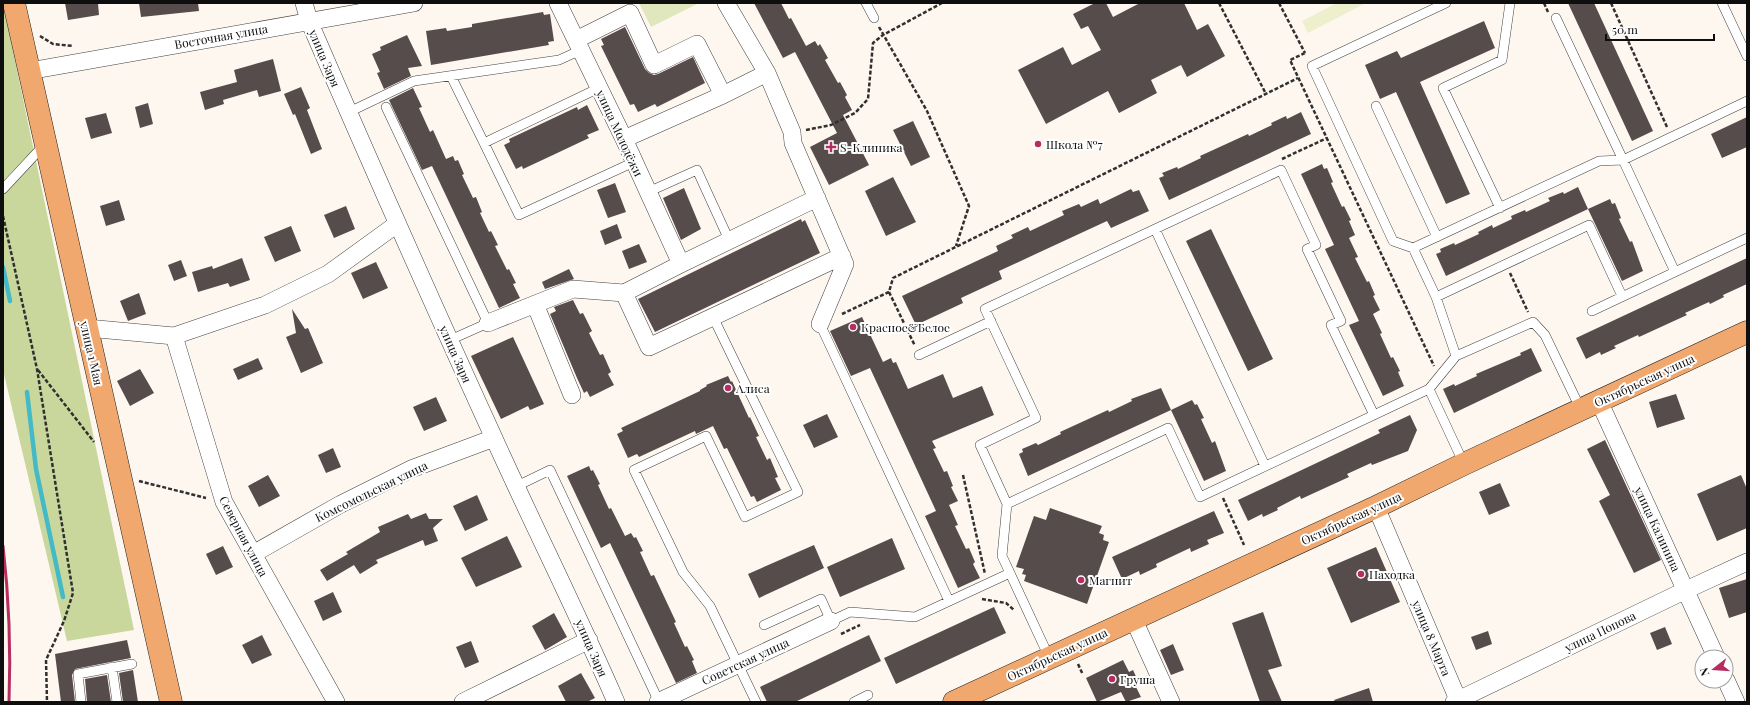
<svg xmlns="http://www.w3.org/2000/svg" width="1750" height="705" viewBox="0 0 1750 705" font-family="'Playfair Display',serif">
  <style>
    .green { fill: #e0e7bc }
    .forest { fill: #c9d79c }
    .pitch { fill: #edefcd }
    .lines { fill: none; stroke-linecap: round; stroke-linejoin: round }
    .stream { stroke: #43bac5; stroke-width: 4.5 }
    .building { fill: #564c4b }
    .service-casing { stroke: #414141; stroke-width: 10 }
    .minor-casing { stroke: #414141; stroke-width: 18 }
    .primary-casing { stroke: #1f1f1f; stroke-width: 23 }
    .path { stroke: #303030; stroke-width: 2.5; stroke-dasharray: 4 2; stroke-linecap: butt }
    .service { stroke: #fff; stroke-width: 9 }
    .minor { stroke: #fff; stroke-width: 17 }
    .primary { stroke: #f0a86f; stroke-width: 22 }
    .rail { stroke: #b62e5f; stroke-width: 3 }
    .poi-dot { fill: #b62e5f; stroke: #fff; stroke-width: 1.5 }
    .labels { text-anchor: middle; dominant-baseline: central; stroke-width: 4; stroke-linejoin: round; paint-order: stroke }
    .street-label { font-size: 12px; fill: #0e0e0e; stroke: #fff }
    .poi-label { font-size: 12px; fill: #0e0e0e; stroke: #fff; text-anchor: start }
  </style>
  <rect width="100%" height="100%" fill="#fef7f0"/>
  <path class="green" d="M639 3H699L651 27Z"/>
  <path class="forest" d="M3 3 134 630 67 641 3 370Z"/>
  <path class="pitch" d="M1337 3H1366L1308 33 1302 21Z"/>
  <g class="lines">
    <path class="stream" d="M3 267 10 301
      M27 392 36 469 63 597"/>
  </g>
  <path class="building" d="M65 3H98L99 15 68 20Z
    M139 3H198L199 11 141 17Z
    M754 3H781L789 19 791 18 806 46 815 41 818 46 820 44 828 58 825 60 838 83 840 82 847 95 845 97 852 110 843 115 869 165 829 185 810 147 837 133 795 52 783 58Z
    M1095 3H1106L1113 17 1140 3H1184L1197 30 1208 24 1225 56 1187 77 1181 65 1151 80 1157 93 1119 113 1108 91 1046 124 1018 70 1063 47 1072 65 1101 50 1088 26 1081 29 1073 14Z
    M1568 3H1594L1653 131 1632 141Z
    M543 12 544 15 550 14 554 41 548 42 549 45 431 65 426 31 446 28 447 31 472 27V24Z
    M1484 21 1495 48 1420 82 1470 194 1446 204 1396 92 1380 99 1365 65 1397 51 1401 58Z
    M625 27 645 69 649 73 654 75 658 74 693 57 705 83 657 107 655 104 638 112 634 104 630 105 601 46 604 45 601 39Z
    M407 35 422 66 408 68 411 76 384 89 377 73 380 72 372 54 381 50 380 47Z
    M273 59 281 91 259 97 257 90 223 100 224 104 205 110 200 92 237 82 234 70Z
    M301 87 310 108 307 110 322 149 311 154 295 114 293 115 284 94Z
    M413 88 422 107 419 108 430 132 433 130 446 159 453 156 455 161 458 160 464 174 462 175 473 198 476 197 482 212 480 213 489 232 491 231 498 245 495 246 507 270 509 269 516 283 513 284 520 298 499 308 432 166 422 170 389 100Z
    M148 103 153 124 140 128 135 107Z
    M587 105 599 130 587 135 589 138 553 155 523 169 522 166 516 169 504 145 510 142 509 139 577 107 578 110Z
    M1301 112 1311 134 1169 200 1159 178 1164 176 1162 173 1177 167 1178 169 1201 158 1200 156 1248 134 1249 136 1272 125 1271 123 1286 116 1287 119Z
    M106 113 112 133 91 139 85 118Z
    M1747 117V147L1722 158 1711 134Z
    M913 121 930 157 911 166 893 130Z
    M1322 164 1324 169 1327 168 1333 182 1331 183 1342 207 1344 206 1351 220 1349 221 1355 235 1349 238 1358 257 1355 258 1367 282 1369 281 1375 295 1373 296 1380 310 1373 314 1382 333 1380 334 1391 358 1393 357 1400 371 1398 372 1404 386 1383 396 1349 325 1359 321 1325 249 1334 245 1301 174Z
    M893 177 916 222 886 236 865 191Z
    M615 183 626 212 608 218 597 190Z
    M1578 187 1588 209 1446 276 1436 254 1441 252 1440 249 1454 243 1455 245 1479 234 1478 232 1492 225 1493 228 1512 219 1511 216 1525 210 1526 212 1550 201 1548 198 1563 192 1564 194Z
    M684 188 701 229 681 240 663 198Z
    M1131 189 1133 192 1139 190 1149 211 1111 228 1107 221 999 271 1002 279 961 298 963 303 916 325 902 296 998 251 996 246 1013 238 1011 235 1028 227 1030 231 1064 215 1062 211 1079 204 1081 207 1098 199 1100 204Z
    M1610 199 1612 204 1615 203 1621 218 1619 219 1630 242 1632 241 1643 271 1622 281 1588 209Z
    M119 200 125 220 106 226 100 206Z
    M346 206 355 229 334 238 324 215Z
    M801 219 802 222 805 220 820 253 655 332 638 299Z
    M617 224 622 238 605 245 600 231Z
    M291 226 301 251 275 262 264 237Z
    M1211 229 1273 359 1248 371 1186 241Z
    M639 244 647 262 629 269 622 251Z
    M242 258 250 280 230 287 228 283 198 292 192 272 212 266 213 269Z
    M1747 258V284L1723 295 1724 297 1710 304 1709 302 1685 313 1687 315 1639 337 1638 335 1614 346 1616 348 1601 355 1600 352 1586 359 1576 338Z
    M181 260 187 276 174 281 168 265Z
    M376 262 388 288 363 299 351 273Z
    M569 269 574 279 545 289 542 282Z
    M139 293 146 314 128 321 120 301Z
    M573 300 580 314 583 313 592 331 589 333 600 355 603 354 611 372 608 374 614 385 590 397 587 391 584 393 577 378 550 314 556 311 554 307Z
    M292 309 305 329 308 328 323 363 301 373 286 337 296 333Z
    M862 317 883 362 891 358 893 363 896 362 908 389 943 374 953 398 982 386 994 415 932 441 936 448 933 449 944 472 947 471 953 486 951 487 958 501 949 505 958 525 955 526 966 549 969 548 975 562 973 564 980 578 958 588 925 516 936 511 870 368 851 376 830 331Z
    M513 337 544 404 530 410 528 406 501 419 471 356Z
    M1531 348 1542 371 1454 413 1443 389 1454 384 1455 386 1477 376 1476 374 1521 355 1520 353Z
    M258 358 263 369 238 380 233 369Z
    M140 369 154 393 130 406 117 381Z
    M728 376 731 382 732 381 749 418 750 417 759 436 756 437 767 460 770 458 778 477 775 478 781 490 757 502 754 496 751 497 727 448 724 449 713 426 696 434 695 431 639 457 637 454 628 458 617 434 623 431 621 428 700 391V390L707 386 706 385Z
    M1161 388 1171 410 1028 476 1019 454 1023 452 1022 449 1036 443 1038 445 1061 434 1060 432 1108 410 1109 412 1132 401 1131 399Z
    M1676 394 1685 419 1657 428 1649 402Z
    M436 397 447 421 424 431 413 407Z
    M1192 400 1195 405 1197 404 1204 418 1201 419 1212 443 1215 441 1226 471 1204 481 1171 410Z
    M827 414 838 437 814 448 803 425Z
    M1410 415 1417 430 1408 451 1372 465 1371 463 1347 474 1349 477 1301 499 1300 496 1277 508 1278 510 1263 517 1262 514 1248 521 1238 500 1380 433 1378 430Z
    M1605 440 1661 560 1634 573 1599 501 1610 495 1587 449Z
    M333 448 341 467 326 473 318 455Z
    M589 466 591 471 593 470 600 484 598 485 609 509 611 508 625 536 631 533 634 538 636 537 643 551 640 552 651 576 654 575 676 622 674 623 685 647 687 646 694 660 692 661 697 673 676 683 610 543 601 548 567 476Z
    M268 475 280 496 259 507 248 486Z
    M1741 475 1747 489V528L1717 541 1697 494Z
    M1500 483 1510 506 1489 515 1479 492Z
    M477 495 488 520 465 531 453 506Z
    M1050 508 1102 526 1099 533 1104 535 1103 540 1109 542 1087 604 1024 581 1026 575 1022 574 1024 569 1016 567 1034 516 1046 520Z
    M1214 511 1224 533 1207 540 1209 544 1191 552 1190 548 1156 564 1157 567 1140 575 1139 571 1122 579 1112 557Z
    M426 513 429 519H443L433 528 438 541 425 546 423 540 376 560 378 563 360 574 354 565 327 581 320 570 348 554 346 552 380 532 378 527 408 514 411 519Z
    M507 536 522 567 476 587 461 558Z
    M892 538 905 569 840 597 827 567Z
    M814 545 824 568 759 598 748 574Z
    M223 546 233 567 216 575 206 554Z
    M1376 547 1400 602 1351 623 1327 568Z
    M1747 579V612L1729 618 1719 588Z
    M333 592 342 612 323 621 314 601Z
    M994 607 1006 633 896 684 884 658Z
    M1263 612 1282 666 1268 670 1282 702H1260L1232 623Z
    M554 613 567 637 545 650 532 626Z
    M1665 627 1672 644 1657 650 1650 633Z
    M1488 631 1492 644 1476 650 1471 637Z
    M262 635 272 655 252 664 242 645Z
    M869 635 881 661 795 702H767L760 687Z
    M127 640 131 658 75 669 72 675 75 702H61L55 654Z
    M471 641 479 662 465 668 456 647Z
    M1173 644 1184 670 1171 675 1160 650Z
    M1123 660 1129 672 1133 670 1139 683 1135 685 1141 697 1126 702 1121 692 1097 702 1086 678Z
    M133 670 138 702H123L119 673Z
    M581 673 595 698 587 702H566L558 686Z
    M107 675 111 702H87L85 679Z
    M1369 688 1373 702H1335L1334 700Z"/>
  <g class="lines">
    <defs>
      <path id="service" d="M866 3 874 18
        M1722 3 1747 56
        M1556 18 1623 160 1747 101
        M451 76 484 143
        M599 88 484 143 519 215 634 162
        M1376 106 1437 237
        M386 107 488 323 450 340
        M349 112 414 81 559 60 581 50
        M3 189 44 145
        M648 192 697 170 729 240
        M1500 208 1443 88 1502 60 1510 3
        M1155 229 1281 170 1316 245 1307 249 1341 321 1331 325 1374 415
        M1413 248 1393 241 1312 66 1446 3
        M1436 297 1589 225 1622 296
        M1592 311 1747 238
        M713 317 798 492 745 517 706 436 634 470 683 572 710 606 756 702
        M820 324 949 601
        M919 355 991 321
        M1456 356 1436 297 1413 248 1599 161 1623 160 1675 272
        M1429 389 1464 464
        M517 486 550 470 659 702
        M1007 504 1168 428 1200 497 1429 389 1456 356 1533 322 1545 335 1581 410
        M764 625 821 599 831 621 850 612 915 617 1010 573
        M1049 657 1002 556 1007 504 980 445 1036 418 985 309 1155 229 1265 466
        M112 667 117 702
        M81 702 78 674 132 664
        M854 702 868 695"/>
      <path id="minor" d="M304 3 309 21C369 160 430 298 493 436 533 525 577 612 616 702
        M558 3 624 139 681 264
        M726 3 767 73 792 132 793 143 845 264 820 324
        M576 40 630 13 654 65 697 44 723 95
        M29 71 414 3
        M624 139 723 95 767 73
        M624 293 649 347 842 256
        M535 304 572 395
        M488 323 573 289 624 293 681 264 817 198
        M87 328 174 336 265 305 328 274 397 224
        M174 336 224 502 336 702
        M1599 401 1716 657
        M1376 507 1459 702
        M253 554 341 504 411 469 494 438
        M1133 618 1171 702
        M1726 680 1736 702
        M463 702 589 640
        M658 702 831 621
        M1454 702 1686 590 1747 562"/>
      <path id="primary" d="M14 3 171 702
        M954 702 1376 507 1464 464 1747 332"/>
    </defs>
    <use href="#service" class="service-casing"/>
    <use href="#minor" class="minor-casing"/>
    <use href="#primary" class="primary-casing"/>
    <path class="path" d="M1219 3 1266 94
      M1279 3 1305 53
      M1544 3 1548 12
      M1611 3 1667 127
      M879 27 927 111 969 206 956 246
      M40 36 53 44 73 46
      M1305 53 1290 60 1434 366
      M806 130 831 125 855 113 868 99 873 43 883 35 942 3
      M1282 159 1327 138
      M3 216 37 369 73 593 64 621 46 660 47 702
      M1510 273 1528 312
      M889 292 915 346
      M842 314 889 292 893 278 1298 78
      M38 370 94 442
      M963 475 985 574
      M139 481 206 498
      M1223 498 1244 545
      M982 599 1006 603 1014 610
      M841 634 860 625
      M1078 664 1083 675"/>
    <use href="#service" class="service"/>
    <use href="#minor" class="minor"/>
    <use href="#primary" class="primary"/>
    <path class="rail" d="M3 546C9 598 11 649 9 702"/>
  </g>
  <g class="poi-dot">
    <circle cx="1038" cy="144" r="4"/>
    <path d="M829 141h4v4h4v4h-4v4h-4v-4h-4v-4h4z"/>
    <circle cx="853" cy="327" r="4"/>
    <circle cx="728" cy="388" r="4"/>
    <circle cx="1361" cy="574" r="4"/>
    <circle cx="1081" cy="580" r="4"/>
    <circle cx="1112" cy="679" r="4"/>
  </g>
  <g class="labels">
    <g class="street-label">
      <text transform="translate(221 36) rotate(-10)">Восточная улица</text>
      <text transform="translate(325 58) rotate(67)">улица Заря</text>
      <text transform="translate(620 133) rotate(65)">улица Молодёжи</text>
      <text transform="translate(92 353) rotate(77)">улица 1 Мая</text>
      <text transform="translate(456 354) rotate(66)">улица Заря</text>
      <text transform="translate(1644 380) rotate(-25)">Октябрьская улица</text>
      <text transform="translate(371 491) rotate(-26)">Комсомольская улица</text>
      <text transform="translate(1351 518) rotate(-25)">Октябрьская улица</text>
      <text transform="translate(1658 529) rotate(65)">улица Калинина</text>
      <text transform="translate(244 536) rotate(62)">Северная улица</text>
      <text transform="translate(1600 631) rotate(-26)">улица Попова</text>
      <text transform="translate(1432 638) rotate(67)">улица 8 Марта</text>
      <text transform="translate(592 648) rotate(66)">улица Заря</text>
      <text transform="translate(1057 654) rotate(-25)">Октябрьская улица</text>
      <text transform="translate(745 661) rotate(-25)">Советская улица</text>
    </g>
    <g class="poi-label">
      <text x="1046" y="144">Школа №7</text>
      <text x="840" y="147">S-Клиника</text>
      <text x="861" y="327">Красное&amp;Белое</text>
      <text x="736" y="388">Алиса</text>
      <text x="1369" y="574">Находка</text>
      <text x="1089" y="580">Магнит</text>
      <text x="1120" y="679">Груша</text>
    </g>
  </g>
  <rect width="1750" height="705" fill="none" stroke="#0e0e0e" stroke-width="8"/>
  <g transform="translate(1714 669) rotate(253)"><circle r="19" fill="#ffffff" stroke="#9f9f9f"/>
  <path d="M0-3L7 15L0 10L-7 15Z" fill="#b62e5f"/>
  <text y="-6" font-size="11" font-weight="bold" text-anchor="middle" fill="#0e0e0e">N</text>
  </g>
  <path d="M1606 34v6h108v-6" fill="none" stroke="#0e0e0e" stroke-width="2"/>
  <text x="1612" y="34" font-size="12" fill="#0e0e0e" stroke="#ffffff" stroke-width="3" paint-order="stroke">50 m</text>
</svg>
